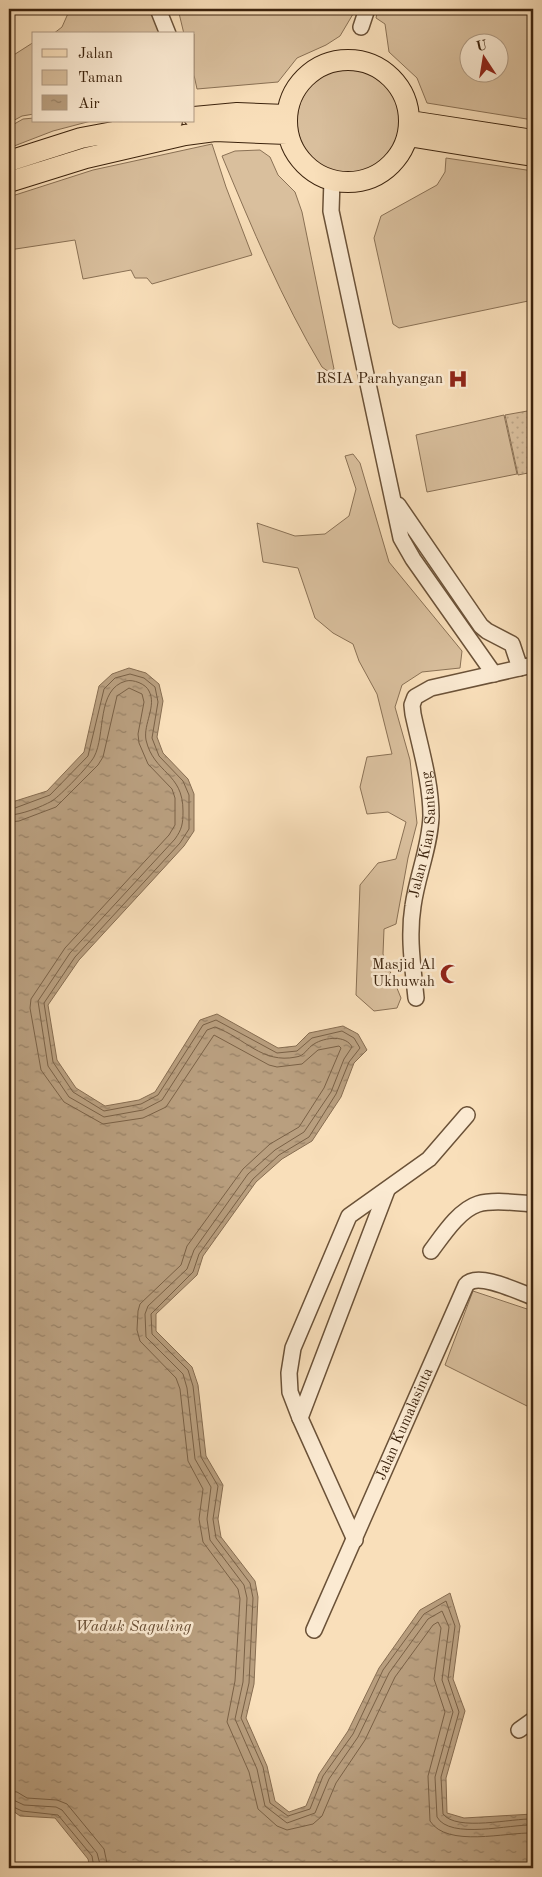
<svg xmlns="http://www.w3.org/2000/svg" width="542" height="1877" viewBox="0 0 542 1877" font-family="'Old Standard TT',serif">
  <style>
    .green { fill: #d9bf9d; stroke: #8a7155; fill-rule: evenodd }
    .park { fill: url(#park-dots); stroke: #8a7155 }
    .water { fill: url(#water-ripples); stroke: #876d51 }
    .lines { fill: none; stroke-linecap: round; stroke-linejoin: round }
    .shore { stroke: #7a6146; stroke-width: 1 }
    .minor-casing { stroke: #6b5238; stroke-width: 18 }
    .major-casing { stroke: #3c230d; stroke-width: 22 }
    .minor { stroke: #fbead2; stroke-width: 15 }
    .major { stroke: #f9dfba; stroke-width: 20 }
    .labels { text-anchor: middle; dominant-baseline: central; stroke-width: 5; stroke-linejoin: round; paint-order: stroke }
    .poi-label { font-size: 15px; fill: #3c230d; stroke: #fbead2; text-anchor: end }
    .street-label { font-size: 15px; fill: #3c230d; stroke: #fbead2 }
    .water-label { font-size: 16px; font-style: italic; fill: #684e35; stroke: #fbead2 }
  </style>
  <defs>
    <pattern id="park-dots" width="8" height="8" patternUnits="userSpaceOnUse" patternTransform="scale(1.25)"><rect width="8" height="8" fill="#d9bf9d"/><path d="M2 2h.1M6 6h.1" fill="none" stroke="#bba486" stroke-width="1.8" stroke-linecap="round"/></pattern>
    <pattern id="water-ripples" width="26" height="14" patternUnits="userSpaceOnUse" patternTransform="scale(1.25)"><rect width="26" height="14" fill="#b99f7f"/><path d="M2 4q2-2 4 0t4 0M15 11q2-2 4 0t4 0" fill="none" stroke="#988166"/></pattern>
  </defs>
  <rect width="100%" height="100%" fill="#f9dfba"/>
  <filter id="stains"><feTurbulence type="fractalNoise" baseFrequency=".004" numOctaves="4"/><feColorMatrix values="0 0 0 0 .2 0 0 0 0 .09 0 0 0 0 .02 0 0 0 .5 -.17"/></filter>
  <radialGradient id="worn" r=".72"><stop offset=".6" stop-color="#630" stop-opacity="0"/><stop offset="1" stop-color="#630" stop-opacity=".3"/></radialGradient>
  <path class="green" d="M70 9H152L162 34H53L62 27Z
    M178 9H356L340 36 326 45 297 58 278 82 197 89 194 75V34H184Z
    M378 9H533V120L427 103 417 78 389 52 385 24 376 18ZM470 42H500V72H470Z
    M34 42V114L22 116 9 123V58Z
    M297 121a52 52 0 1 1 104 0a52 52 0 1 1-104 0Z
    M34 118V121H91L53 131 9 148V127L23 119Z
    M212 144 226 187 252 255 152 284 147 278H135L131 270 83 279 75 240 9 250V197L93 170Z
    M260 150 270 157 278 175 295 192 302 212 334 369 329 372 322 367C282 300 252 228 222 156L235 151Z
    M446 158 533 171V300L399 328 393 324 374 238 381 216 437 185 445 172Z
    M504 415 517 474 427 492 416 435Z
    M353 454 360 463 389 562 462 651 460 668 422 672 402 685 395 707 410 760 417 823 408 858 396 924 384 929 383 954 401 998 397 1008 374 1011 356 995 360 885 378 863 396 859 406 822 388 812 367 814 360 787 367 757 392 754 377 694 359 661 353 644 333 633 315 618 298 568 263 562 257 523 295 536 325 534 349 516 356 489 345 456Z
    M473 1291 533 1311V1409L445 1365Z"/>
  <path class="park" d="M533 410V472L518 475 505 415Z"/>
  <path class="water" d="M129 668 146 673 159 684 163 701 157 737 163 753 188 779 194 794V831L184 846 79 960 48 1005 57 1060 76 1088 105 1106 139 1100 155 1092 200 1020 217 1014 278 1048 296 1046 309 1033 343 1026 358 1034 367 1050 354 1063 341 1097 312 1141 282 1159 256 1182 203 1256 197 1275 156 1314V1331L192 1367 198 1385 206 1456 223 1485 218 1519 221 1537 255 1581 258 1597 254 1684 246 1718 267 1766 275 1801 289 1812 306 1806 319 1774 348 1731 379 1668 420 1610 450 1593 460 1626 453 1679 465 1711 446 1778 447 1813 464 1818 533 1814V1868H90L88 1859 55 1818 20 1816 9 1808V803L47 791 84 752 99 686 112 674Z"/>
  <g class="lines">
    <path class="shore" d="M9 808H15L50 795 88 756 104 689 115 678 130 674 144 678 155 687 158 702 152 738 159 756 183 781 189 795V829L180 843 75 957 44 1003 53 1062 73 1092 104 1111 141 1104 158 1095 203 1025 216 1020 277 1053 297 1051 312 1038 342 1031 354 1038 360 1048 349 1062 336 1094 309 1137 279 1155 253 1179 199 1254 193 1272 151 1314 152 1334 188 1370 193 1386 201 1457 218 1486 213 1519 216 1538 250 1583 253 1598 249 1683 241 1718 263 1767 270 1803 288 1816 310 1809 323 1776 353 1734 383 1670 424 1614 446 1601 455 1626 448 1679 459 1712 441 1777 443 1814C457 1832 512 1818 533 1819
      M9 815C21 815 41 807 52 801 61 795 89 766 94 757 106 735 96 689 126 681 133 679 146 684 149 691 157 706 143 724 146 740 154 774 183 772 183 811 183 824 182 829 175 839L70 953 38 1001 48 1066 69 1097 104 1117 143 1110 162 1100 207 1030 215 1027C245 1038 262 1064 296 1057 305 1056 307 1048 314 1044 325 1037 346 1035 352 1047L344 1059 331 1092 304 1132 275 1150 248 1174 194 1250 187 1269 148 1306 145 1314 146 1337 183 1374 187 1388 195 1459 211 1487 207 1519 210 1540 244 1585 247 1598 243 1682 235 1719 257 1769 265 1806 287 1823 315 1813 329 1779 358 1737 389 1673 428 1619 442 1611 449 1627 442 1680 453 1712 435 1777 437 1817C450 1840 510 1824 533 1825
      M9 822 19 821 56 807 98 765 103 757 117 696 129 688 142 694 144 702 138 734 139 743 148 764 172 789 175 798V825L169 835 65 948 31 999 30 1008 41 1070 64 1102 103 1124 143 1118 166 1107 214 1035 269 1065 277 1067 302 1064 318 1050 339 1046 341 1048 324 1088 299 1127 270 1144 243 1169 187 1246 181 1265 140 1304 138 1311 137 1330 140 1341 176 1378 180 1389 188 1461 203 1489 199 1519 203 1542 238 1589 240 1599 235 1681 227 1722 249 1772 258 1809 277 1826 287 1830 313 1824 322 1816 336 1783 365 1740 395 1677 433 1625 438 1622 441 1628 434 1679 445 1712 428 1776 430 1821C447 1848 506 1832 533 1833
      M9 1791 17 1792 27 1798 57 1800 67 1804 104 1849 108 1868
      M9 1798 24 1805 56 1807 62 1810 97 1853 101 1868
      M9 1805 22 1811 58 1815 92 1856 94 1868"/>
    <defs>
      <g id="minor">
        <path d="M158 9 168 34"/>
        <path d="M361 27 367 9"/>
        <path d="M332 180 331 211 401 538 413 559 494 674"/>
        <path d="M398 505 481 626 487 631 512 644 520 668"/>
        <path id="s1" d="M416 998C413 967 408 937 413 906 417 876 430 847 431 816 431 782 420 747 413 714L412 705 415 697 431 688 533 665"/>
        <path d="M431 1251C443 1235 459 1210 478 1204 494 1199 517 1203 533 1204"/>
        <path d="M300 1418 387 1190"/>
        <path d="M355 1540 300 1418 290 1392 289 1373 293 1348 349 1216 429 1159 467 1115"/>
        <path id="s2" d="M314 1630 466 1285C477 1271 519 1292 533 1297"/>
        <path d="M519 1730 533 1720"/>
      </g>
      <path id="major" d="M287 121a61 61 0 1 1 122 0a61 61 0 1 1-122 0Z
        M194 117 237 113 286 115
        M410 121 533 140
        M408 136 533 156
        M9 161 81 138 172 121
        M9 182 86 158 185 135 215 131 287 134"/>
    </defs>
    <use href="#minor" class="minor-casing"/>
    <use href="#major" class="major-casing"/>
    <use href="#minor" class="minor"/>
    <use href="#major" class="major"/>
  </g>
  <defs>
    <symbol id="hospital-bare" viewBox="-9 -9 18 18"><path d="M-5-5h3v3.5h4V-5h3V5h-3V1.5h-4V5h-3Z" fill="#8f2418" stroke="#fbead2" stroke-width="2.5" paint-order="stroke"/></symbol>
    <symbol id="mosque-bare" viewBox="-9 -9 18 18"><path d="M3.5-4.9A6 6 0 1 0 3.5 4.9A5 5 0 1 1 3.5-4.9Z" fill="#8f2418" stroke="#fbead2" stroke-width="2.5" paint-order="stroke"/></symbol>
  </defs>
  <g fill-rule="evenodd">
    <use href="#hospital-bare" x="444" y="365" width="28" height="28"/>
    <use href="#mosque-bare" x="436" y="960" width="28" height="28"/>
  </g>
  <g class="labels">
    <g class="poi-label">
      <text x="443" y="379">RSIA Parahyangan</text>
      <text x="435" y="965">Masjid Al<tspan x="435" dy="17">Ukhuwah</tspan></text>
    </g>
    <g class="street-label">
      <text stroke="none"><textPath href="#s1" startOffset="165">Jalan Kian Santang</textPath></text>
      <text stroke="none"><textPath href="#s2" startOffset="225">Jalan Kumalasinta</textPath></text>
    </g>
    <g class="water-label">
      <text x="133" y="1627">Waduk Saguling</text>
    </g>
  </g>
  <rect width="542" height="1877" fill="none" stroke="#f9dfba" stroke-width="30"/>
  <rect x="10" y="10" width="522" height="1857" fill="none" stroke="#3c230d" stroke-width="2.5"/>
  <rect x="15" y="15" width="512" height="1847" fill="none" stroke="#3c230d"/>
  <rect x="32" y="32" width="162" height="90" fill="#fbead2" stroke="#af9a83"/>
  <rect x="42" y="49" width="25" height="8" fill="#f9dfba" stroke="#af9a83"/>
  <text x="78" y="58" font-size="15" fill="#3c230d">Jalan</text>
  <rect x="42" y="70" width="25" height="15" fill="#d9bf9d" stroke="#af9a83"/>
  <text x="78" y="82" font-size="15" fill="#3c230d">Taman</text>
  <rect x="42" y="95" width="25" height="15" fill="url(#water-ripples)" stroke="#af9a83"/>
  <text x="78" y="108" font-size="15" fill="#3c230d">Air</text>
  <g transform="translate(484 58) rotate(348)"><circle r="24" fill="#fbead2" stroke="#af9a83"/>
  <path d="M0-4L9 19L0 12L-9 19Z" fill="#8f2418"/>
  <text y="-8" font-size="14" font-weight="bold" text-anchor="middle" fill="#3c230d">U</text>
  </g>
  <rect width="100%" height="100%" filter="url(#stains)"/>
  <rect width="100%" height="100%" fill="url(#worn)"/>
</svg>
